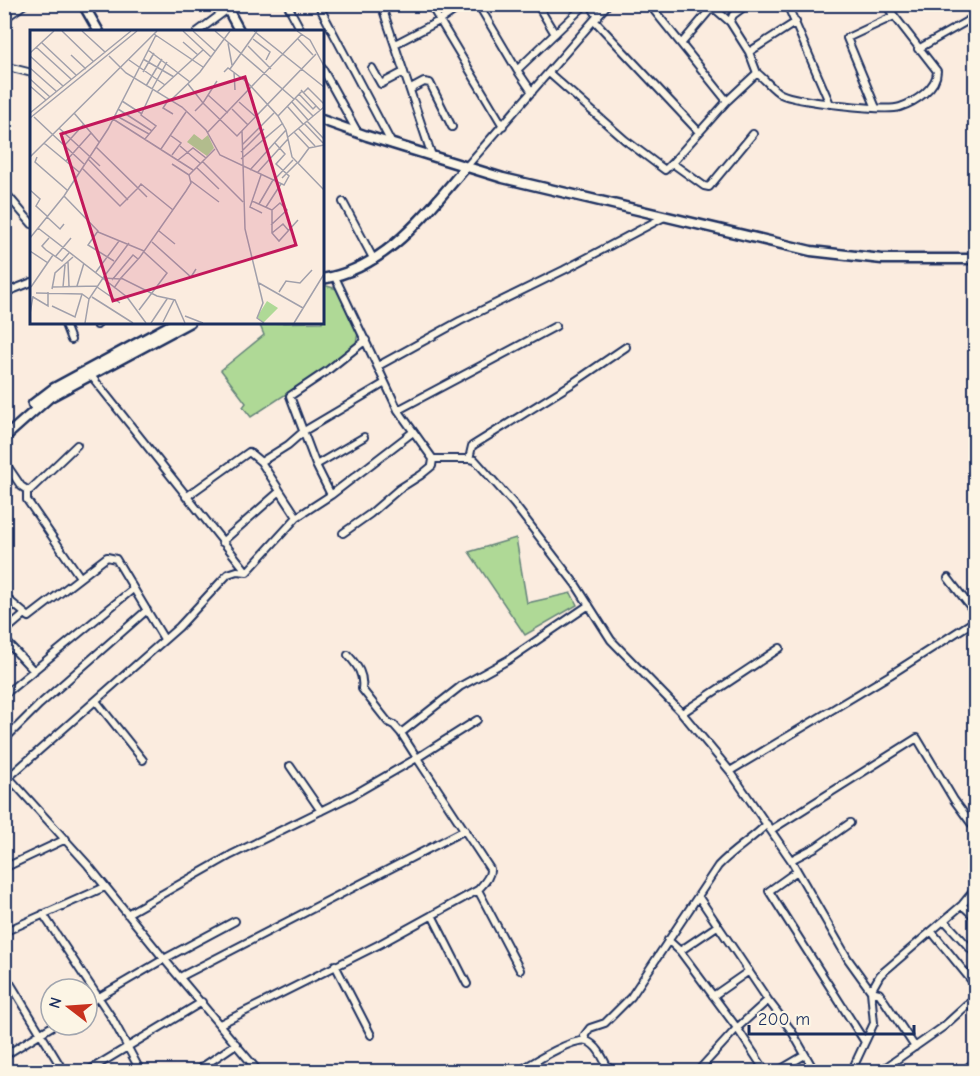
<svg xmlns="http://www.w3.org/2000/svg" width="980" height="1076" viewBox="0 0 980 1076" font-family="'Comic Neue',sans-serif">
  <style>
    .green { fill: #afd996; stroke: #65847a; stroke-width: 1.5 }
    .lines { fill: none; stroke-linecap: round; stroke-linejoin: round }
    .minor-casing { stroke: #1b2f5e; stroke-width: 10 }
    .tertiary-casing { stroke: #1b2f5e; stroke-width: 13 }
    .minor { stroke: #fcf5e5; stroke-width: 6 }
    .tertiary { stroke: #fcf5e5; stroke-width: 8 }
    .inset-road { fill: none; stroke: #a1a0ab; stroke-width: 1.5 }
    .view { fill: #c2185b; fill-opacity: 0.15; stroke: #c2185b; stroke-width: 3 }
    .inset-edge { fill: none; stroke: #1b2f5e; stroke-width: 3 }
  </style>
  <rect width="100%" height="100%" fill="#fbecdf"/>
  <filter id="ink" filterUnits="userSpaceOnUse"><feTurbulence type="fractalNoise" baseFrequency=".0167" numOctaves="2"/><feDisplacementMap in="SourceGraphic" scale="12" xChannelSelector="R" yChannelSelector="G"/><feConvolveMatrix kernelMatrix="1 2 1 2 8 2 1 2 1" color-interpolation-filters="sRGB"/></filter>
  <g filter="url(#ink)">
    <path class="green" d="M323 285 337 289 358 333 356 343 329 366 251 417 243 407 246 403 221 370 264 335 259 323 322 322Z
      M516 538 527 603 571 593 577 605 525 635 469 552Z"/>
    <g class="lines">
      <defs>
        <path id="minor" d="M287 4 302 32
          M318 4 392 144
          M381 4 432 156
          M430 4 503 126
          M478 4 517 70 532 92
          M537 4 555 34
          M590 4 598 17
          M649 4 727 101
          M748 4 733 15 730 22 749 52 757 73
          M787 4 830 104
          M4 19 25 4
          M595 21 699 132
          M197 32 228 9
          M395 44 439 21 464 4
          M681 44 709 11 715 9 730 22
          M918 49 976 16
          M749 52 796 22
          M4 66 32 73
          M322 68 358 133
          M372 68 381 84 404 72
          M517 70 586 4
          M549 73 625 140 665 170 672 163 704 186 709 187 753 134
          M411 89 424 82 430 83 452 127
          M876 108 847 38 892 17
          M672 163 727 101 757 73C765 79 773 90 781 94 795 101 885 112 900 107 915 102 937 88 937 71L885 4
          M466 167 608 4
          M4 191 32 224
          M343 202 374 260
          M335 277 398 410 433 459H469L475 460 514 504 576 585 611 640 682 713 730 771 791 860 848 959 871 991 874 1023 851 1072
          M4 293 32 282
          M64 322 71 340
          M95 322 97 325
          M378 366 460 321 564 270 666 216
          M89 373 247 572
          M398 410 556 326
          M469 459 472 446 570 385 626 347
          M4 461 21 486 27 490H30L77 445
          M261 462 288 445 304 431 385 383
          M316 465 364 437
          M27 490V500L80 577
          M331 495 316 465 290 396 327 371 366 340
          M186 497 249 452 261 462 297 517
          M343 533 370 514 399 489 421 475 432 466 433 459
          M222 542 280 491
          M948 578 976 614
          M4 596 29 617 107 557 116 559 164 639
          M4 632 25 614
          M4 639 34 671
          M348 655C358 666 364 675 362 689L388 722 394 725 401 733
          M4 695 133 589
          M96 701 143 760
          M682 713 780 648
          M4 740 39 705 147 610
          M290 766 321 811
          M730 771 890 675 976 620
          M4 772 88 865 164 959 259 1072
          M9 777 179 627 228 574 237 571 247 572 297 517 331 495 413 432
          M771 830 917 738 954 800 976 830
          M791 860 816 847 850 823
          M4 868 66 839
          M797 871 769 891 865 1042
          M478 890 520 970
          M698 896 768 1000 791 1030 815 1072
          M962 905 976 918
          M43 914 112 1018 141 1072
          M127 914 231 855 353 795 417 758 401 733 461 686 508 660 589 605
          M432 915 467 984
          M945 921 976 955
          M4 932 105 887
          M932 932 976 986
          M668 940 680 951 737 1028 766 1072
          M680 951 717 926
          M335 965 371 1035
          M4 973 64 1072
          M180 977 465 830
          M713 996 749 971
          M87 1004 164 959 235 921
          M220 1024 378 945 478 890C483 884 491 877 490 869L417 758 477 720
          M587 1041 584 1036 590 1028 605 1023 631 997 718 866C733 850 751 840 767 824
          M915 1047 879 993 871 991 880 975 962 905 976 888
          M4 1056 54 1025
          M86 1072 202 1002
          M195 1072 236 1044
          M518 1072C531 1064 573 1037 587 1041 599 1046 604 1061 610 1072
          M697 1072 737 1028 768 1000
          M776 1072 805 1055
          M879 1072 943 1027 976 997
          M962 1072 976 1061"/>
        <path id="tertiary" d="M83 4 99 32
          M225 4 240 32
          M322 120 367 136 503 178 811 251 882 259H976
          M322 279C387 268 425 214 466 167
          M33 404 54 388 176 322
          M4 438 50 397 190 322"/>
      </defs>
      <use href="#minor" class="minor-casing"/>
      <use href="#tertiary" class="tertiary-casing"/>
      <use href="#minor" class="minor"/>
      <use href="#tertiary" class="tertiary"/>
    </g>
  </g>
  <g transform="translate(30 30)">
    <rect width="294" height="294" fill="#fbecdf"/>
    <path d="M164 104 172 110 178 105 184 118 177 126 157 112ZM237 271 248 278 233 293 227 287Z" fill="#afd996"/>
    <path class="inset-road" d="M32 1 63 31M52 1 75 22M153 1 181 27M163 1 185 21M185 1 264 69M224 1 294 57M267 1 280 10 294 36M124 4 173 37M223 9 240 22 236 30M268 9 283 25M11 12 46 45M153 12 168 25M198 13 202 35M218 16 241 39M6 17 41 49M118 20 160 52M0 23 24 1M41 25 56 39M0 26 33 56M79 26 96 43 152 77 176 100 190 125 254 155 259 146 246 134 255 124 245 113M113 29 144 47M99 30 135 55M0 38 26 61M200 39 227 1M113 42 124 23M194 42 198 38 218 53 248 86 256 100 262 127 294 160M204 42 205 60M0 49 20 67M158 54 173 73 187 51M0 56 16 70M116 56 132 29M122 59 137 32M271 60 290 80M127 62 173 20M274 62 278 58 294 74M269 64 283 79 286 76M178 65 198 83M265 68 283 86M139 69 133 78 143 84M141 70 170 42 200 1M92 71 112 84M209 72 226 87M262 72 278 90M257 76 273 94M88 79 122 101M202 79 218 95M165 81 173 73 207 106 286 24M0 83 101 1M44 83 69 112M85 85 119 104M248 86 272 61M4 87 54 134M0 88 107 1M83 89 163 140M277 91 294 109M274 93 293 113M29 98 70 136M268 98 285 116M212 101 215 199 233 273 227 288 234 293M264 102 279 118M177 103 272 4M140 105 151 113 142 125M258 107 294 77M115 109 126 96 111 85 123 59M14 113 49 142M212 115 244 83M34 116 54 94M150 116 170 133M66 117 108 158 111 154 143 180M131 119 156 82M211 122 234 99M0 127 127 1M7 127 5 132 37 160M58 129 98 170M211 129 253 93M148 130 163 118 176 128M36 131 61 103M172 131 213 172M268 133 279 118 294 115M142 134 159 145M166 137 189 159M52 138 90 176 108 158 117 167M220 140 256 100M227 143 258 109M231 145 220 177 232 183M252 148 267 133M244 150 263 130M161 151 189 172M0 160 10 169 6 176 17 186M34 166 68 201 58 215 84 231M222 171 242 180V203L249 211 268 190M229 174 243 150M236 177 251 154M17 187 30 199 34 194M241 195 257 180 250 173 242 180M8 198 97 267 116 293M129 201 145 214M68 202 114 221M242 203 253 194 259 201M0 208 34 166 78 99 126 5M19 208 12 216 16 220 32 231 39 223M122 212 161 247 166 239M0 221 18 233M25 227 41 208M38 232 39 256M66 242 89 211M73 248 99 213M82 250 103 225 108 229M229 253 273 278M47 256 54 233M1 257 23 225M22 257 68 256M33 257 35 235M67 257 90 273M84 258 91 248 127 266 145 270 155 293M22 259 25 243 43 227M249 262 256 251 270 253 282 240M6 263 52 264 59 269M3 267 18 276V262M62 267 103 293M22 276 45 287 52 264M109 280 137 243 114 222M0 284 3 266M155 286 173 293M133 292 144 270M55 293 59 269 73 248 90 249 110 227 156 161 161 153 159 145 185 119M121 293 137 269M264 293 294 244"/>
    <path class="view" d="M215 47 266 215 83 271 31 104Z"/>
    <rect width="294" height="294" class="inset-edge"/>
  </g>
  <rect width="980" height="1076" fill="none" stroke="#fcf5e5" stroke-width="24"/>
  <rect x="12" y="12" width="956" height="1052" fill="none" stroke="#1b2f5e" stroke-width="2" filter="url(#ink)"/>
  <g transform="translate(69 1007) rotate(287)"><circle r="28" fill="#fcf5e5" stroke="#a2a6af" stroke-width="1.5"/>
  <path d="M0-4.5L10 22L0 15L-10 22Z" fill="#c8321e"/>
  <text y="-9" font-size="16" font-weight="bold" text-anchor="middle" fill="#1b2f5e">N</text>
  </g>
  <path d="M749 1025v9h165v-9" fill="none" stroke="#1b2f5e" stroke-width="3"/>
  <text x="758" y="1025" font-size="18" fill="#1b2f5e" stroke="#fcf5e5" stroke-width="4.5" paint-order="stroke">200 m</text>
</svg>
